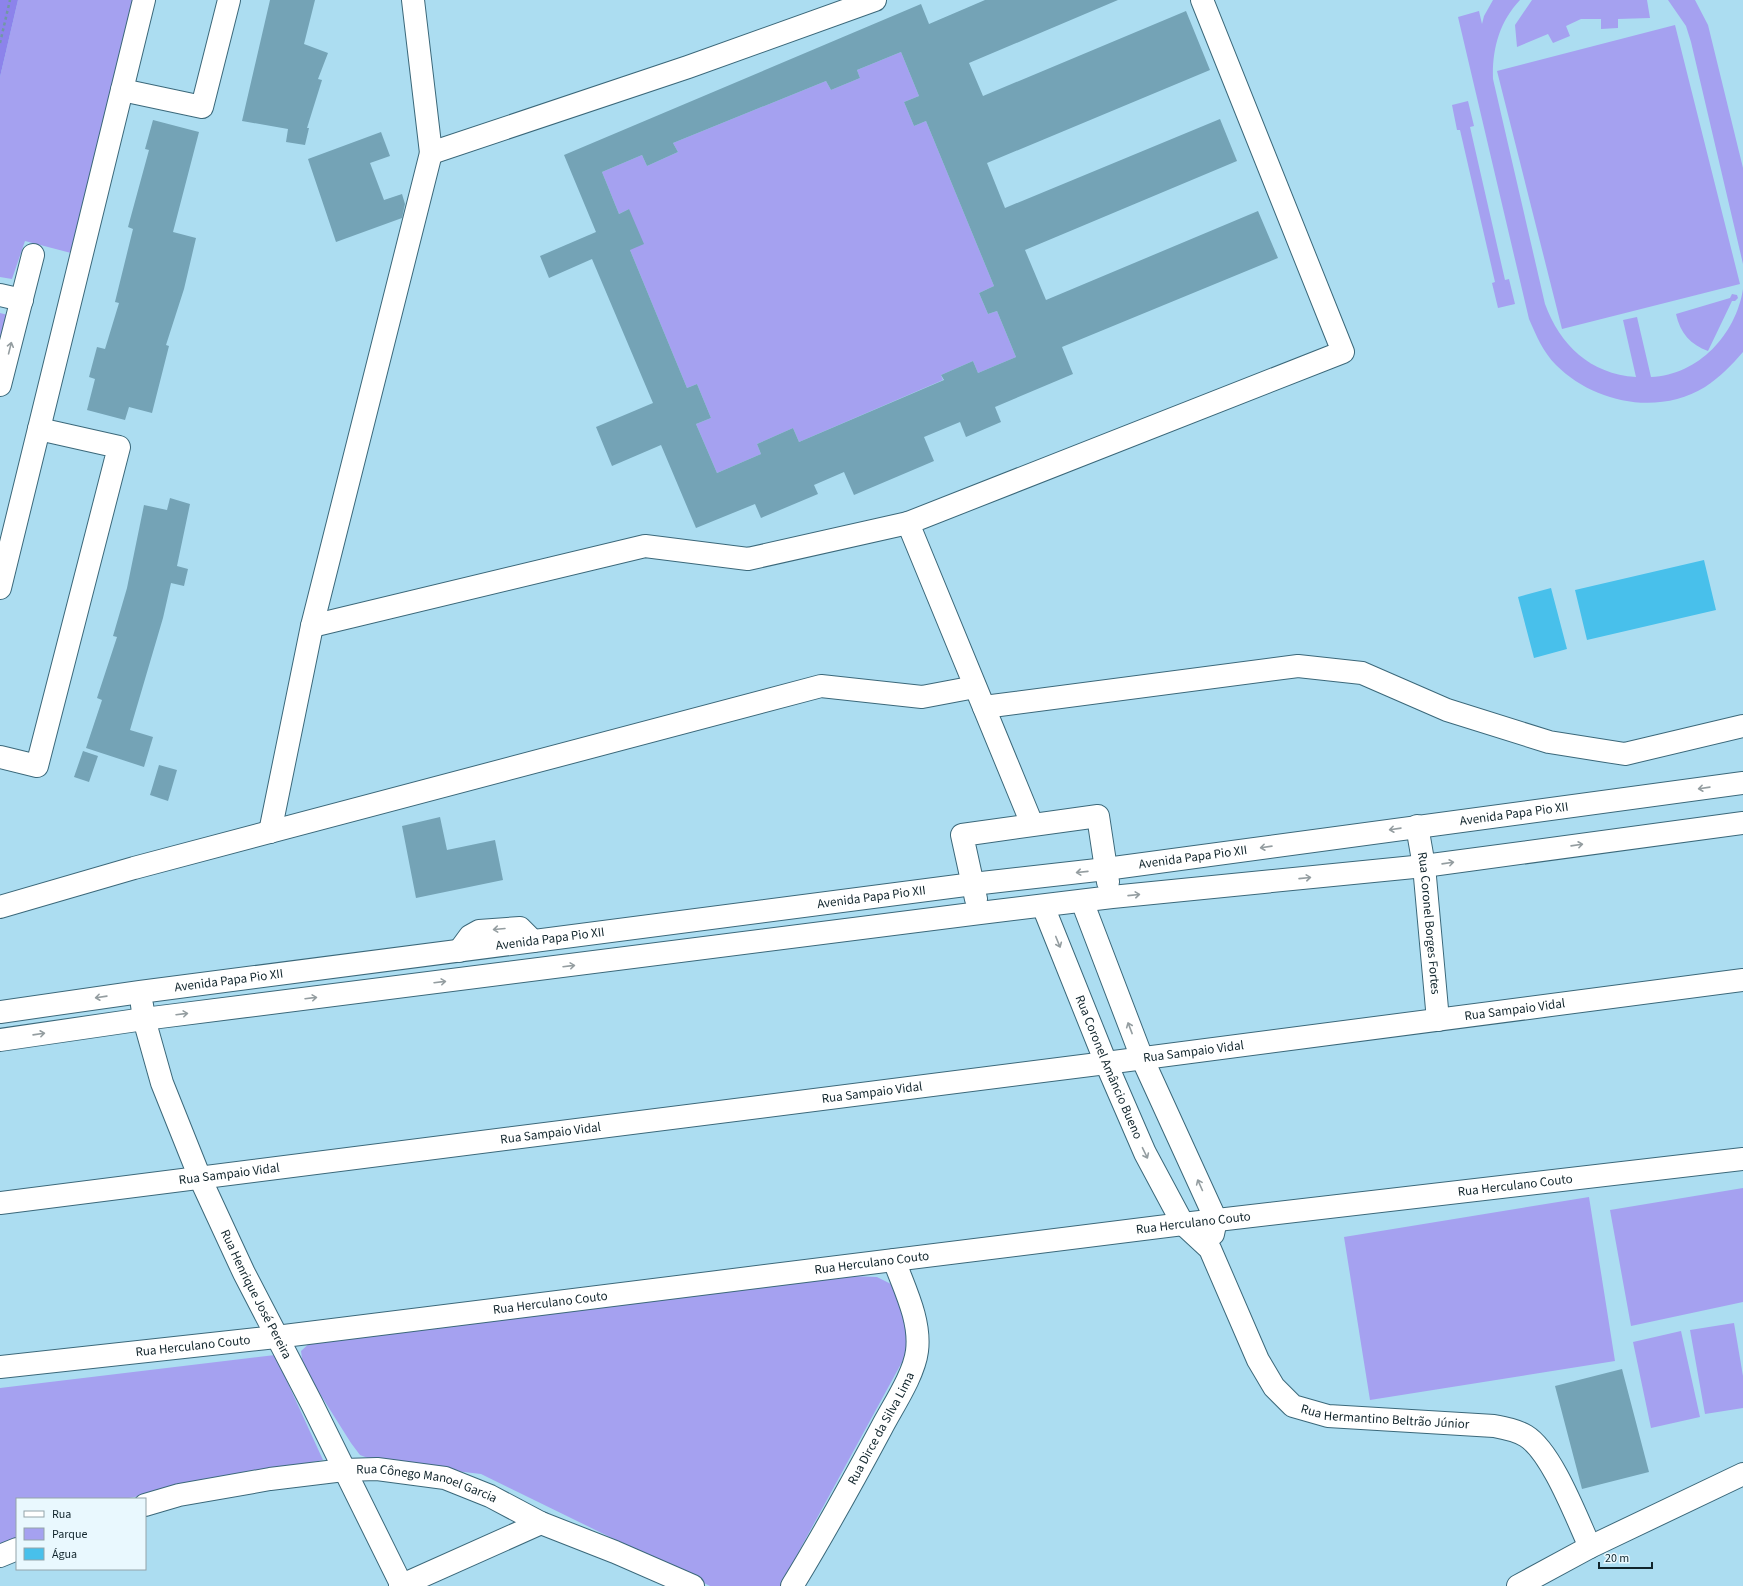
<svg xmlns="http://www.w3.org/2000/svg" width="1743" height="1586" viewBox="0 0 1743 1586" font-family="'Source Sans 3',sans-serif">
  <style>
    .green { fill: #a5a1f0 }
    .forest { fill: #8c83eb }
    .water { fill: #48c0eb }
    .building { fill: #74a3b6; fill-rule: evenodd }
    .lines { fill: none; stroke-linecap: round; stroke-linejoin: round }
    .minor-casing { stroke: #3b687a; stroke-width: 24 }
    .path { stroke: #7197a6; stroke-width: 2.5; stroke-dasharray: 3 3; stroke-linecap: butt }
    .minor { stroke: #fff; stroke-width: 22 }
    .oneway { stroke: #949da0 }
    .labels { text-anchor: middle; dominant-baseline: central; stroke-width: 4; stroke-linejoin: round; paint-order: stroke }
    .street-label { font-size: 13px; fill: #11252c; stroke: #e9f8fe }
  </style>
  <rect width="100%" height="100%" fill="#acddf1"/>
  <path class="green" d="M18 0H133L71 253 25 241 12 279 0 277V77Z
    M1493 0H1520C1499 22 1492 50 1493 79L1545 304C1560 345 1590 374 1636 377L1623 320 1637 317 1651 377C1699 375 1736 334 1743 289V352C1731 366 1720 377 1705 387 1658 416 1594 403 1556 365 1543 352 1536 335 1529 319L1458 17 1479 11 1482 24 1484 16Z
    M1532 0H1647L1650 18 1618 19V28L1601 29V19H1581L1566 26 1570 36 1553 43 1548 34 1517 47 1515 25Z
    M1668 0H1695L1708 25 1743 168V264L1691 42 1686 26Z
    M1675 25 1740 284 1562 329 1497 71Z
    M901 52 919 96 904 102 914 126 926 121 994 286 979 293 988 314 997 311 1016 357 978 373 973 361 941 375 943 380 799 442 793 428 757 444 761 454 717 473 696 424 711 418 697 384 687 388 630 250 629 209 619 214 602 172 642 155 647 166 678 152 673 143 826 81 831 90 860 78 857 70Z
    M1468 101 1474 126 1470 127 1505 280 1509 279 1515 304 1498 308 1492 283 1495 282 1460 130H1457L1452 105Z
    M1732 294 1737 295 1738 298 1735 301H1732L1708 351C1691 345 1680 333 1676 314L1730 298Z
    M0 313 8 315 0 345Z
    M1743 1188V1302L1631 1326 1610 1210Z
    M1589 1197 1615 1361 1370 1400 1344 1237Z
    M850 1276 877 1277 895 1286 914 1340 780 1586H710L481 1474 378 1462 360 1455 351 1443 303 1367 301 1351 313 1340Z
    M1734 1323 1743 1376V1408L1705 1414 1690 1330Z
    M1681 1331 1700 1417 1651 1428 1633 1342Z
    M275 1355 323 1460 124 1499H17V1542L0 1549V1388Z"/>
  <path class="forest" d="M0 0H18L0 77Z"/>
  <path class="water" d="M1704 560 1716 610 1587 640 1575 590Z
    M1551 588 1567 649 1534 658 1518 597Z"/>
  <path class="building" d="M270 0H315L304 44 328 53 318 79 322 80 307 128H309L305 145 286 142 288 129 242 121Z
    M985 0H1118L969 63 983 96 1186 11 1210 70 987 163 1005 208 1220 119 1237 161 1025 250 1046 300 1258 211 1278 258 1062 347 1073 374 995 407 1001 422 966 437 960 422 924 437 934 461 854 495 844 472 814 485 818 494 761 518 755 504 696 528 661 445 612 466 596 427 653 403 592 259 549 278 540 256 596 232 564 155 921 4 929 24ZM901 52 919 96 904 102 914 126 926 121 994 286 979 293 988 314 997 311 1016 357 978 373 973 361 941 375 944 380 799 442 793 428 757 444 761 454 717 473 696 424 711 418 697 384 687 388 630 250 644 244 629 209 619 214 602 172 642 155 647 166 678 152 673 143 826 81 831 90 860 78 857 70Z
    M153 120 199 132 173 232 196 238 184 289 166 345 169 346 152 413 129 407 125 420 87 410 95 379 89 377 97 347 105 349 119 303 115 302 133 229 128 227 149 150 145 149Z
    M381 132 390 156 370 163 384 200 402 194 405 204 402 218 336 242 308 159Z
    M170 498 190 504 177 566 188 569 184 586 171 583 163 618 130 730 153 737 144 767 86 748 102 700 97 698 117 637 113 636 127 588 144 505 167 510Z
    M83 751 98 756 89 782 74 777Z
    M159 765 177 770 168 801 150 795Z
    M440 817 447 850 495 840 503 880 416 898 402 826Z
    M1622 1369 1649 1472 1582 1489 1555 1386Z"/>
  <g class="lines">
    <defs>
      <g id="minor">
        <path d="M413 0 431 153 688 67 875 0"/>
        <path d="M122 90 202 107 229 0"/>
        <path d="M0 295 22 300"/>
        <path d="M0 385 33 255"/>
        <path d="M0 588 144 0"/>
        <path d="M312 626 645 546 748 559 908 523"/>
        <path d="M984 707 1298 666 1362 673 1447 710 1549 742 1625 754 1743 726"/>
        <path d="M0 757 37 766 119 447 39 429"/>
        <path d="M1032 824 908 523 1343 352 1202 0"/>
        <path id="s1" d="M1417 826 1424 866 1438 1020"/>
        <path d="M270 832 312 626 431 153"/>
        <path d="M976 899 962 835 1098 816 1108 882"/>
        <path d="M1082 901 1142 1058 1216 1220 1213 1234"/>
        <path id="s2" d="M1043 906 1106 1063 1145 1153 1183 1224 1210 1249 1258 1360 1274 1387 1293 1406 1328 1416 1494 1426C1505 1428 1516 1430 1526 1436 1552 1452 1577 1519 1590 1547"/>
        <path d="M0 907 134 868 821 686 922 697 975 687"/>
        <path d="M459 951 470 936 479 931 520 928 533 941"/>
        <path id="s3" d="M142 1005 144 1019 162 1083 200 1178 244 1273 312 1404 402 1586"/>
        <path id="s4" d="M0 1012 140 992 973 884 1106 869 1743 783"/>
        <path d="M0 1040 144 1019 980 913 1112 897 1424 866 1743 823"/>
        <path id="s5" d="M0 1203 1106 1063 1743 980"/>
        <path id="s6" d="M0 1367 276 1337 1183 1224 1743 1159"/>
        <path id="s7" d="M145 1505 179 1495 270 1479 344 1470 377 1469 445 1478 490 1496 541 1523 615 1552 693 1586"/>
        <path d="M0 1556 17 1549"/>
        <path d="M400 1586 541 1523"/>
        <path id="s8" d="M792 1586C824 1534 853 1481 882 1427 893 1406 914 1375 917 1351 921 1320 904 1288 894 1260"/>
        <path d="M1518 1586 1590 1547 1743 1474"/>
      </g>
    </defs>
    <use href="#minor" class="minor-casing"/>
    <path class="path" d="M0 43 10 0"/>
    <use href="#minor" class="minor"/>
  </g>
  <defs><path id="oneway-shaft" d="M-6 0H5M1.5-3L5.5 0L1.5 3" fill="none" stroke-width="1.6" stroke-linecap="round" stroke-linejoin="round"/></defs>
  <g class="oneway">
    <use href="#oneway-shaft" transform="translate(10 348) rotate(-76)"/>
    <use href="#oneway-shaft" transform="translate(1704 788) rotate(172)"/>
    <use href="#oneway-shaft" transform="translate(1395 829) rotate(172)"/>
    <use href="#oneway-shaft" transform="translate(1577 845) rotate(-8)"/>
    <use href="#oneway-shaft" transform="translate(1266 847) rotate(172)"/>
    <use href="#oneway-shaft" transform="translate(1448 863) rotate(-8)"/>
    <use href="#oneway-shaft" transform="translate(1082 872) rotate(174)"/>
    <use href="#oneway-shaft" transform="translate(1305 878) rotate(-6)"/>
    <use href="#oneway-shaft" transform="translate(1134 895) rotate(-6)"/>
    <use href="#oneway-shaft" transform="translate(499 929) rotate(175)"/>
    <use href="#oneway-shaft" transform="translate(1058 942) rotate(68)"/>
    <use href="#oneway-shaft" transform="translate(569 966) rotate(-7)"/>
    <use href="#oneway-shaft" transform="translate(440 982) rotate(-7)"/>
    <use href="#oneway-shaft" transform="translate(101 997) rotate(172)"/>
    <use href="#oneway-shaft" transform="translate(311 998) rotate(-7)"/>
    <use href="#oneway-shaft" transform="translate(182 1014) rotate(-7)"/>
    <use href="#oneway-shaft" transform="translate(1130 1028) rotate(-111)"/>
    <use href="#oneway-shaft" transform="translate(39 1034) rotate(-8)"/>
    <use href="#oneway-shaft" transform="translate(1145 1153) rotate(64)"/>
    <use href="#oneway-shaft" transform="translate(1200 1185) rotate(-114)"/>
  </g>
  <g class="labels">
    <g class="street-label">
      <text stroke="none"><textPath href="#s4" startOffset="1527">Avenida Papa Pio XII</textPath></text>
      <text stroke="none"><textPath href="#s4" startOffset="1203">Avenida Papa Pio XII</textPath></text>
      <text stroke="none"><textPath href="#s4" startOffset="879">Avenida Papa Pio XII</textPath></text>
      <text stroke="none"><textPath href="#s1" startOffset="98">Rua Coronel Borges Fortes</textPath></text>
      <text stroke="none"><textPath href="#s4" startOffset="555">Avenida Papa Pio XII</textPath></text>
      <text stroke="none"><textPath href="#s4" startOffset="231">Avenida Papa Pio XII</textPath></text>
      <text stroke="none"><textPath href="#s5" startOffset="1527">Rua Sampaio Vidal</textPath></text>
      <text stroke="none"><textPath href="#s5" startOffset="1203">Rua Sampaio Vidal</textPath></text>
      <text stroke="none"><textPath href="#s2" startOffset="174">Rua Coronel Amâncio Bueno</textPath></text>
      <text stroke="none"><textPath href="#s5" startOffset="879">Rua Sampaio Vidal</textPath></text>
      <text stroke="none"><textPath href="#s5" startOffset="555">Rua Sampaio Vidal</textPath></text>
      <text stroke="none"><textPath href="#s5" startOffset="231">Rua Sampaio Vidal</textPath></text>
      <text stroke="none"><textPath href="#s6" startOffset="1526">Rua Herculano Couto</textPath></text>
      <text stroke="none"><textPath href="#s6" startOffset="1202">Rua Herculano Couto</textPath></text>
      <text stroke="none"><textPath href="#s6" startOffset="878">Rua Herculano Couto</textPath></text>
      <text stroke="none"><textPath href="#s3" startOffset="312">Rua Henrique José Pereira</textPath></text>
      <text stroke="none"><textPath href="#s6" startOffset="554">Rua Herculano Couto</textPath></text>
      <text stroke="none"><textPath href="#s6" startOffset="194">Rua Herculano Couto</textPath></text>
      <text stroke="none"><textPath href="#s2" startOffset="657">Rua Hermantino Beltrão Júnior</textPath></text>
      <text stroke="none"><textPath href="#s8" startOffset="181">Rua Dirce da Silva Lima</textPath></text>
      <text stroke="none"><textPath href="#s7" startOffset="287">Rua Cônego Manoel Garcia</textPath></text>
    </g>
  </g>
  <rect x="16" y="1498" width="130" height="72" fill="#e9f8fe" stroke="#93a4aa"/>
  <rect x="24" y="1511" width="20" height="6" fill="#ffffff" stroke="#93a4aa"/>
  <text x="52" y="1518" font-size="12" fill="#11252c">Rua</text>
  <rect x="24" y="1528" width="20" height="12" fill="#a5a1f0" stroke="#93a4aa"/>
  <text x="52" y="1538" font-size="12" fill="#11252c">Parque</text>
  <rect x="24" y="1548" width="20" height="12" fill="#48c0eb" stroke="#93a4aa"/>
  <text x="52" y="1558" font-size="12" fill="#11252c">Água</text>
  <path d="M1599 1562v6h53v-6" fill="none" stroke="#11252c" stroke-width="2"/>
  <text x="1605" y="1562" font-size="12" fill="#11252c" stroke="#e9f8fe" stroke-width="3" paint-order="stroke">20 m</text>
</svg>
